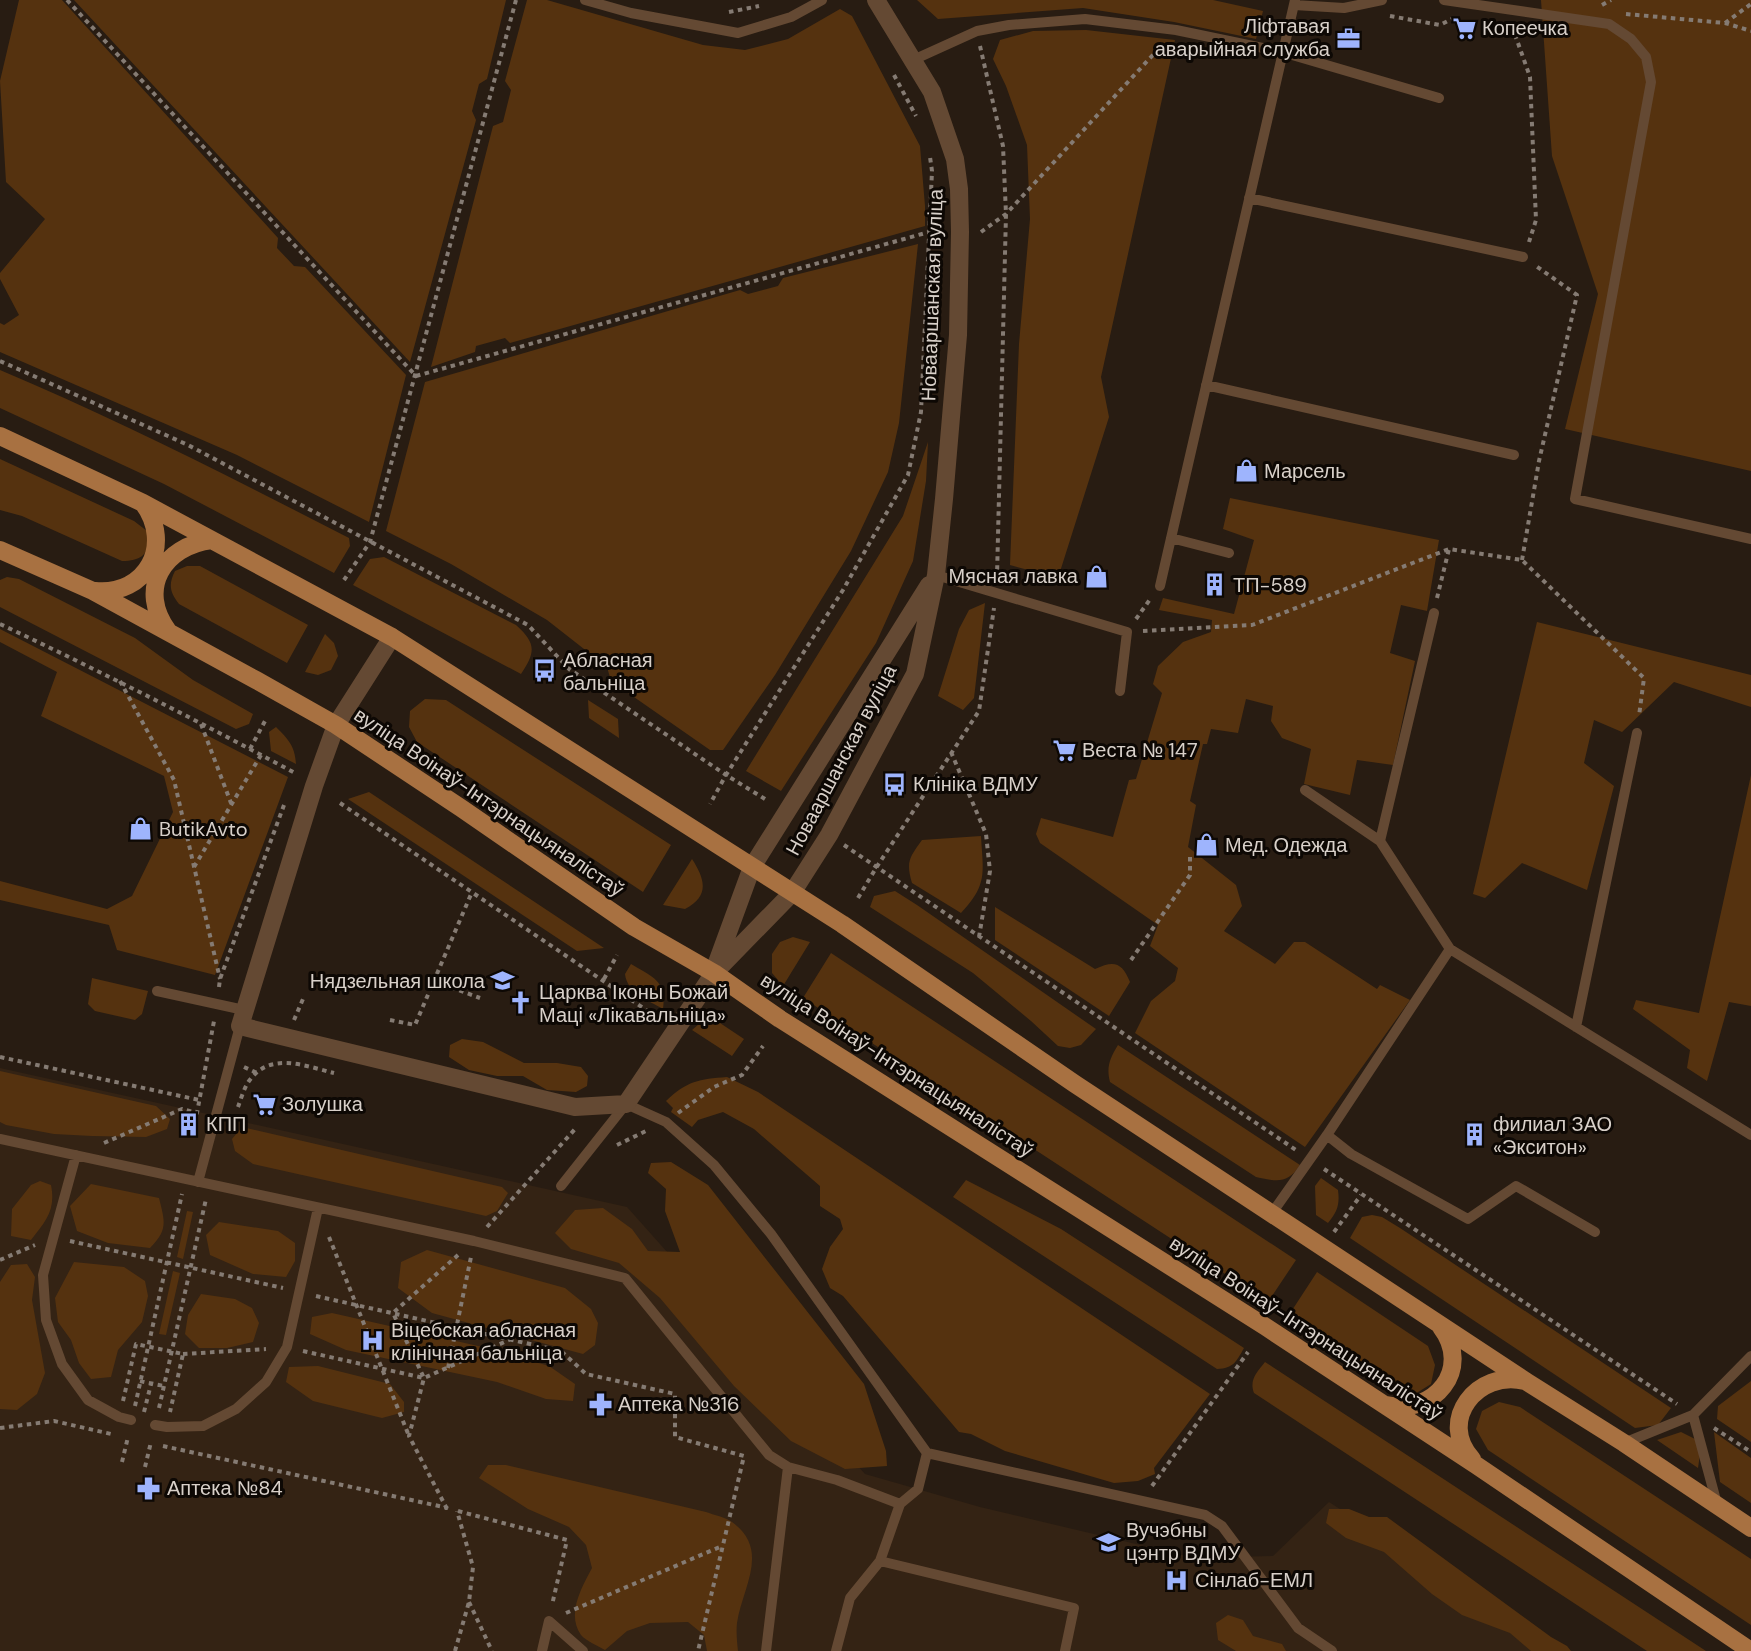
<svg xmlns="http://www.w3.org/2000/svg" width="1751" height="1651" viewBox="0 0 1751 1651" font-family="'DM Sans',sans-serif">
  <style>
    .built { fill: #342314 }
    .green { fill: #55320f }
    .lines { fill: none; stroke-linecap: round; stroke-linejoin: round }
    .path { stroke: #857b73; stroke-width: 4; stroke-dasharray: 4.5 4.5; stroke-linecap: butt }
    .lane { stroke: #644933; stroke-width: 10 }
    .street { stroke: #644933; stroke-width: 18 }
    .primary { stroke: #a87141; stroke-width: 18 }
    .labels { text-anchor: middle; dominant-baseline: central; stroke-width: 6; stroke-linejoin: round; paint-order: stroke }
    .poi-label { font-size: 20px; fill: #d8d0c9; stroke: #0d0804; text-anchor: start }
    .street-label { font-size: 20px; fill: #d8d0c9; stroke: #0d0804 }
  </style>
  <rect width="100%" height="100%" fill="#281c12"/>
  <path class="built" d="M0 1068 627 1207 865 1474 980 1507 1195 1558 1273 1556 1329 1502 1564 1651H0Z"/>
  <path class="green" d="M19 0H62L278 238 277 248 294 266 305 267 406 375 369 522 237 455 0 352V323L4 325 19 315 0 279V273L45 219 6 182 0 81Z
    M74 0H506L487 79 479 84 472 111 476 120 410 362Z
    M527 0H547L703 45 745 50 788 39 840 9 852 16 920 146 925 206V226L510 343 505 338 476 346 475 352 431 367 493 126 503 122 511 90 505 81Z
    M917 0H1213L1263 11 1256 39 1174 22 1083 8 938 19Z
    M1541 0H1751V471L1565 429 1598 294 1552 156Z
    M1086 30 1175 40 1101 377 1109 417 1058 578 1010 565 1019 344 1030 219 1027 145 1006 86 993 59 1000 40 1033 31Z
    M918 244 899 423 888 472 851 551 775 675 723 750H710L611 681 607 667 547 620 451 564 386 531 425 382 740 290 748 294 778 286 783 278Z
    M0 370C119 420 234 479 349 538L350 546 334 573 164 484 0 408Z
    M928 442 926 481 913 561 876 643 781 791 746 771 903 516Z
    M0 459 134 521 147 531C150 554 144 560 122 561L22 516 0 510Z
    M1230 498 1439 540 1427 611 1401 605 1390 653 1415 661 1393 765 1357 760 1350 795 1304 784 1311 749 1282 738 1271 721 1273 706 1246 699 1238 733 1211 729 1207 744H1203L1190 801 1196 805 1188 847 1236 885 1242 906 1224 931 1275 964 1294 942H1305L1377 989 1380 985 1410 1000 1305 1147 1135 1033 1151 1001 1175 981 1178 968 1150 946 1158 925 1040 843 1036 834 1041 818 1113 837 1129 780 1136 779 1162 693 1153 684 1158 666 1183 642 1211 632 1212 620 1159 610 1163 598 1234 614 1254 540 1223 529Z
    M384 557 516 625C536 643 536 652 521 674L353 585 370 559Z
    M187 566H200L308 625 287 663 179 604C170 592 168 585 175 571Z
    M7 577 19 579 135 638 193 680 253 714 249 724 236 729 0 607V580Z
    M985 603 974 698 963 710 938 696 959 629 969 610Z
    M1537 622 1751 675V707L1674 682 1622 732 1594 720 1584 763 1614 786 1587 890 1522 863 1485 898 1473 894Z
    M0 629 288 777 215 975 117 950 109 925 0 900V881L107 909 132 896 173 812 164 776 41 716 57 672 0 642Z
    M325 634 334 643 338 656 331 670 318 675 305 672Z
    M425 699 446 700 671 845 643 892 417 742 409 727 410 711Z
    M588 700 618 719 619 738 589 718Z
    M276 727C288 739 295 746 296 764L271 751 269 732Z
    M1751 775V1006L1729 1002 1707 1081 1687 1068 1690 1050 1633 1009 1636 1000 1699 1013Z
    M369 792 604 948 577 951 348 799Z
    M981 836C983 873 988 884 961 913L912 883C906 862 909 858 922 840Z
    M692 859C705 879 710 896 685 909L663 905Z
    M895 891 917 905 1096 1029 1081 1045 1070 1048 1058 1046 1031 1021 973 973 870 907 874 896Z
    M995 907 1095 969C1114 960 1122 962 1130 982L1109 1016 995 940Z
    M793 937 810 942 783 986 772 973V954L780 942Z
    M831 953 1296 1260 1268 1302 803 998Z
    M631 964C652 977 667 980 663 1009 648 1000 627 993 625 974Z
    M92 978 148 991 142 1014 135 1020 95 1011 88 1004Z
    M717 1021 744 1039 732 1056 692 1030 699 1024Z
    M462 1039 483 1042 524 1063H557L581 1067 588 1076 587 1086 576 1092 547 1090 523 1076H497L469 1070 449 1057 450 1045Z
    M1118 1045 1300 1165C1287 1185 1276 1181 1256 1177L1110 1082C1106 1067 1110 1058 1118 1045Z
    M0 1071 156 1106 170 1119 167 1129 146 1137 92 1136 54 1134 6 1125 0 1122Z
    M727 1077 758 1092 1210 1394 1154 1468 1155 1474 1138 1481 1114 1483 1005 1451 971 1434 959 1432 843 1296 830 1288 822 1269 830 1247 843 1229 840 1219 820 1206V1186L754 1129 723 1112 698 1120 692 1127 671 1112 673 1108 666 1101C687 1081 699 1079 727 1077Z
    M242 1127 502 1187 508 1193 497 1211 486 1216 253 1164 235 1151 232 1139Z
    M671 1162 708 1185 864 1384 886 1451 887 1466 845 1469 791 1441 734 1386 660 1298 619 1263 571 1249 555 1233 575 1210 603 1208 632 1229 648 1251 680 1252 665 1211 666 1189 648 1173 651 1163Z
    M1321 1178 1338 1190C1340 1205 1337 1212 1328 1223L1316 1215 1315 1186Z
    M966 1180 1061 1229 1244 1348C1236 1362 1234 1368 1217 1369L953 1197Z
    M40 1181 51 1185C56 1210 46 1221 31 1240L11 1236 12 1209 31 1185Z
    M91 1184 159 1198C165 1222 168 1230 150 1248L108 1243 77 1231 70 1206Z
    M187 1211 193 1212 183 1259 177 1257Z
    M1372 1215 1382 1217 1400 1228 1671 1408 1658 1425 1635 1428 1350 1238 1362 1217Z
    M219 1222 278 1231 295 1243V1261L286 1277 253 1274 210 1255 206 1235Z
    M427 1250 565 1288 591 1309 598 1323 595 1345 583 1354 432 1313 398 1288 401 1262Z
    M74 1262 124 1267 145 1281 148 1296 142 1322 118 1350 111 1377 91 1379 79 1363 71 1340 58 1322 55 1298Z
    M27 1264 35 1277 32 1300 45 1373 37 1394 17 1410 0 1409V1282L11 1265Z
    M173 1271 180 1273 166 1335 159 1334Z
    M1317 1272 1428 1346 1435 1365 1431 1384 1415 1394 1396 1389 1287 1318Z
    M201 1294 235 1299 252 1308 259 1323 253 1342 227 1348H199L185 1334 188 1315Z
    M332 1313 487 1348 549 1366 575 1384 573 1401 546 1399 497 1382 346 1350 310 1334 312 1317Z
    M1265 1362 1706 1651H1647L1254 1393C1249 1380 1257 1372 1265 1362Z
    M318 1366 390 1384 404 1402V1412L382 1418 313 1401 286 1382 289 1367Z
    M1751 1381V1442L1717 1419 1718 1406Z
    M1499 1402 1520 1407 1751 1559V1625L1488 1450 1476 1429 1482 1411Z
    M1681 1432 1697 1440 1700 1454 1698 1468 1657 1440Z
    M1714 1432 1751 1458V1503L1720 1482Z
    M488 1465H506L706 1512C714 1515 725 1517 732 1522 771 1550 742 1588 737 1623 736 1632 737 1642 738 1651H707L704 1635 688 1622 650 1623 627 1631 605 1650C598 1646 586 1641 581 1635 566 1614 582 1587 592 1568L586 1545 569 1527 528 1509 479 1478Z
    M1329 1509H1349L1369 1517H1387L1551 1637 1567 1646 1571 1651H1531L1510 1633 1462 1615 1432 1594 1384 1552 1346 1538 1326 1523Z
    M1228 1615 1243 1620 1253 1636 1282 1644 1286 1651H1236L1218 1640 1216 1623Z"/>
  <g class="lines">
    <path class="path" d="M67 0 416 376 929 232H938
      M1602 5 1611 0
      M729 12 759 6
      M1626 14 1725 23 1751 31
      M1390 16 1440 25 1452 19
      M1725 23 1751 4
      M1512 26 1530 77 1536 220 1529 242
      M980 46 1003 146 1006 214 997 576
      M894 75 916 116
      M981 232 1006 214 1163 44
      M0 361 188 445 528 625 569 669 726 775 710 804
      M1522 560 1539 461 1577 295 1536 266
      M344 580 370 542 516 0
      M1437 598 1449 549 1522 560 1644 678 1639 716
      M1136 619 1151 598
      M0 624C100 671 198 721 295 773V775
      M1143 631 1252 625 1449 549
      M120 681 174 780 220 979
      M201 724 231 803
      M250 749 265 721
      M951 752 986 834 990 871 979 937
      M765 799 726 775 843 590 908 475 921 412 932 171 930 157
      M340 803 658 1018
      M844 845 1296 1150
      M194 867 261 755
      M858 898 876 868 979 711 994 608
      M1131 960 1190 875V855
      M604 979 617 955
      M434 981 480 998
      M219 987 220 979 284 805
      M294 1020 303 999
      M390 1020 415 1025 472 892
      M0 1057 199 1100
      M244 1067 257 1073
      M238 1107C241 1099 244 1088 249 1081 270 1051 305 1066 334 1073
      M678 1113 714 1087 742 1075 763 1046
      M104 1143 182 1109 197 1113 214 1021
      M617 1145 646 1131
      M1324 1169 1677 1404
      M487 1227 576 1128
      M1334 1232 1361 1195
      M329 1237 409 1436
      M70 1241 283 1288
      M0 1260 35 1245
      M316 1296 561 1351 586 1374 675 1394V1437L744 1456 698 1651
      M303 1351 424 1378 509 1340
      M183 1354 266 1349
      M448 1368 471 1257
      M140 1381 164 1386
      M123 1401 136 1344 183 1354 170 1412
      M135 1406 182 1194
      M159 1408 206 1199
      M144 1412 151 1384
      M0 1428 54 1421 111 1434
      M1714 1428 1751 1452
      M163 1446 448 1508
      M122 1462 128 1437
      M145 1467 151 1442
      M1152 1486 1248 1352
      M447 1509 409 1436 424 1378 393 1313 458 1255
      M458 1511 567 1540 552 1605
      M469 1602 492 1651
      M566 1613 722 1546
      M455 1651 469 1602 473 1567 457 1511"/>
    <path class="lane" d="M585 0 631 13 738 33 791 17 822 0
      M1444 0 1609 24 1631 39 1646 57 1651 82 1575 499 1751 539
      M1294 5 1344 8 1382 0
      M913 60 977 31 1009 25 1085 19 1176 30 1282 52 1439 98
      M1249 198 1523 257
      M1206 385 1514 455
      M1171 538 1229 553
      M936 575 1127 632 1120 691
      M1160 586 1295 0
      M1305 790 1380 841 1450 949 1751 1135
      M1380 841 1434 613
      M157 991 244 1010
      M1576 1027 1637 733
      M1327 1135 1351 1154 1468 1219 1516 1186 1595 1232
      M0 1139 474 1241 625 1278 769 1455 788 1467 766 1651
      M76 1155 43 1275 46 1320 62 1364 88 1400 119 1417 131 1420
      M198 1182 240 1026
      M561 1186 626 1104 666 1122 714 1165 771 1234 927 1453 1205 1515 1222 1526 1298 1628 1332 1651
      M1272 1213 1327 1135 1450 949
      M1693 1415 1717 1504
      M155 1425 167 1427 203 1426 236 1409 266 1382 287 1347 318 1208
      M1624 1443 1693 1415 1751 1356
      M788 1467 837 1480 900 1504
      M880 1561 1074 1608 1065 1651
      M542 1651 549 1621 583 1651
      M836 1651 850 1598 880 1561 900 1504 918 1489 927 1453"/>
    <path class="street" d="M392 637 336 725 314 786 240 1026 575 1107 626 1104 714 973 792 893 829 835 915 674 936 575 944 499 958 335 960 232 959 189 955 159 932 92 876 0
      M715 968 752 867 929 585"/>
    <path class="primary" d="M0 436 143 503 392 637 842 924 1075 1084 1527 1382 1624 1443 1751 1528
      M0 550 93 591 256 680 336 725 461 808 634 927 714 973 780 1019 1266 1327 1476 1465 1751 1651
      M95 591C146 596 174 545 143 503
      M168 631C137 589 163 546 212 540
      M1386 1405C1434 1416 1473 1369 1441 1327
      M1472 1459C1437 1421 1477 1369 1525 1381"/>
  </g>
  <defs>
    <symbol id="supermarket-bare" viewBox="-9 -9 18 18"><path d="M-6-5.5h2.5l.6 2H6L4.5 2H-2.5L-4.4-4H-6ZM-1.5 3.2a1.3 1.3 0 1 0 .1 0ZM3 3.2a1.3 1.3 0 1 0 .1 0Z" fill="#9eb4fd" stroke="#0d0804" stroke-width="2.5" paint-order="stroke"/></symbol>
    <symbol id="office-bare" viewBox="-9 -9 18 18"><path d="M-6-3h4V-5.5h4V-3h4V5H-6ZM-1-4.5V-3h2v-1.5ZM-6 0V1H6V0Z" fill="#9eb4fd" stroke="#0d0804" stroke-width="2.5" paint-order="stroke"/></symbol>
    <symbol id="shop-bare" viewBox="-9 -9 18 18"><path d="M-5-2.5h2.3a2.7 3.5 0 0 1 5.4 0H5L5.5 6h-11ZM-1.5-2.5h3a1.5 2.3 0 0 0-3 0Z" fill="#9eb4fd" stroke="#0d0804" stroke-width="2.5" paint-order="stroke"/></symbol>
    <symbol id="building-bare" viewBox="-9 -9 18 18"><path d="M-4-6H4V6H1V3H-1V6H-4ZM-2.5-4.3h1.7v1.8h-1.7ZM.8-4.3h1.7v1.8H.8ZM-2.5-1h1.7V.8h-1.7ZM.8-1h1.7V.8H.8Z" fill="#9eb4fd" stroke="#0d0804" stroke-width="2.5" paint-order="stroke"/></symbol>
    <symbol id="bus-bare" viewBox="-9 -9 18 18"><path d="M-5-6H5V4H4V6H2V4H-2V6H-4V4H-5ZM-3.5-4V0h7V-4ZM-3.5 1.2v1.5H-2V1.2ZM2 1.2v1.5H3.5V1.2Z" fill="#9eb4fd" stroke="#0d0804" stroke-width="2.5" paint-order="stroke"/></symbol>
    <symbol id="school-bare" viewBox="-9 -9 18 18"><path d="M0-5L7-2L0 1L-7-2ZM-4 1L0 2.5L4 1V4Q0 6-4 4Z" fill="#9eb4fd" stroke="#0d0804" stroke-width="2.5" paint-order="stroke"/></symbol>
    <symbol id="church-bare" viewBox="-9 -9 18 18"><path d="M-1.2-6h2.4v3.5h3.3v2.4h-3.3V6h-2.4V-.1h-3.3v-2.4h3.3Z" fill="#9eb4fd" stroke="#0d0804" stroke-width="2.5" paint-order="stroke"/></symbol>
    <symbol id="hospital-bare" viewBox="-9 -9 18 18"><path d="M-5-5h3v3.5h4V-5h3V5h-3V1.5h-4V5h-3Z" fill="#9eb4fd" stroke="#0d0804" stroke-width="2.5" paint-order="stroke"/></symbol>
    <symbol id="pharmacy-bare" viewBox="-9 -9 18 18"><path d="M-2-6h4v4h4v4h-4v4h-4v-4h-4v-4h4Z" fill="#9eb4fd" stroke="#0d0804" stroke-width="2.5" paint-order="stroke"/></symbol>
    <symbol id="university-bare" viewBox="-9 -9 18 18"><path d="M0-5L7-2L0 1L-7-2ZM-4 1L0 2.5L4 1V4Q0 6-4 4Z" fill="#9eb4fd" stroke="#0d0804" stroke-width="2.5" paint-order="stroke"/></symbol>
  </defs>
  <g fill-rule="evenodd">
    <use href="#supermarket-bare" x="1448" y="12" width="33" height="33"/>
    <use href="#office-bare" x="1332" y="22" width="33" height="33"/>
    <use href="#shop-bare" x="1230" y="454" width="33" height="33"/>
    <use href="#shop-bare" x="1080" y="560" width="33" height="33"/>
    <use href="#building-bare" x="1198" y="568" width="33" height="33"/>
    <use href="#bus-bare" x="528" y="654" width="33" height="33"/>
    <use href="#supermarket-bare" x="1048" y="734" width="33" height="33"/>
    <use href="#bus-bare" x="878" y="768" width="33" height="33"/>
    <use href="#shop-bare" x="124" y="812" width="33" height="33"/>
    <use href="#shop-bare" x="1190" y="828" width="33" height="33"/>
    <use href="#school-bare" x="486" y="964" width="33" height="33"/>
    <use href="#church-bare" x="504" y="986" width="33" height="33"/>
    <use href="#supermarket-bare" x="248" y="1088" width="33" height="33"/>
    <use href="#building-bare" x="172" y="1108" width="33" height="33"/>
    <use href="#building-bare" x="1458" y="1118" width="33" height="33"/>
    <use href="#hospital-bare" x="356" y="1324" width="33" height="33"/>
    <use href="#pharmacy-bare" x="584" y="1388" width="33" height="33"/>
    <use href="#pharmacy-bare" x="132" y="1472" width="33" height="33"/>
    <use href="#university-bare" x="1092" y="1526" width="33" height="33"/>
    <use href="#hospital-bare" x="1160" y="1564" width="33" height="33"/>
  </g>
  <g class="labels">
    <g class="poi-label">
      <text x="1330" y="26" text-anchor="end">Ліфтавая<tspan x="1330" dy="23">аварыйная служба</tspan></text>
      <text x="1482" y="28">Копеечка</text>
      <text x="1264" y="471">Марсель</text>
      <text x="1078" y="576" text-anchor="end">Мясная лавка</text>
      <text x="1233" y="585">ТП-589</text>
      <text x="563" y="660">Абласная<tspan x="563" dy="23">бальніца</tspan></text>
      <text x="1082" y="750">Веста № 147</text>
      <text x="913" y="784">Клініка ВДМУ</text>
      <text x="159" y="829">ButikAvto</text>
      <text x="1225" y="845">Мед. Одежда</text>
      <text x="485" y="981" text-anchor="end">Нядзельная школа</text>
      <text x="539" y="992">Царква Іконы Божай<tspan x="539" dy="23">Маці «Лікавальніца»</tspan></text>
      <text x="282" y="1104">Золушка</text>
      <text x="206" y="1124">КПП</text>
      <text x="1493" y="1124">филиал ЗАО<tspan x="1493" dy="23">«Экситон»</tspan></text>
      <text x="391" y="1330">Віцебская абласная<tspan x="391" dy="23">клінічная бальніца</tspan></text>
      <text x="618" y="1404">Аптека №316</text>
      <text x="167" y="1488">Аптека №84</text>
      <text x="1126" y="1530">Вучэбны<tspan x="1126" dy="23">цэнтр ВДМУ</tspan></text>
      <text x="1195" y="1580">Сінлаб-ЕМЛ</text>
    </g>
    <g class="street-label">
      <text transform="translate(932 295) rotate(-88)">Новааршанская вуліца</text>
      <text transform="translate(841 760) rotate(-62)">Новааршанская вуліца</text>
      <text transform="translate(489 802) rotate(34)">вуліца Воінаў-Інтэрнацыяналістаў</text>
      <text transform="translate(897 1065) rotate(33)">вуліца Воінаў-Інтэрнацыяналістаў</text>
      <text transform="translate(1306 1328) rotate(33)">вуліца Воінаў-Інтэрнацыяналістаў</text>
    </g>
  </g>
</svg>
